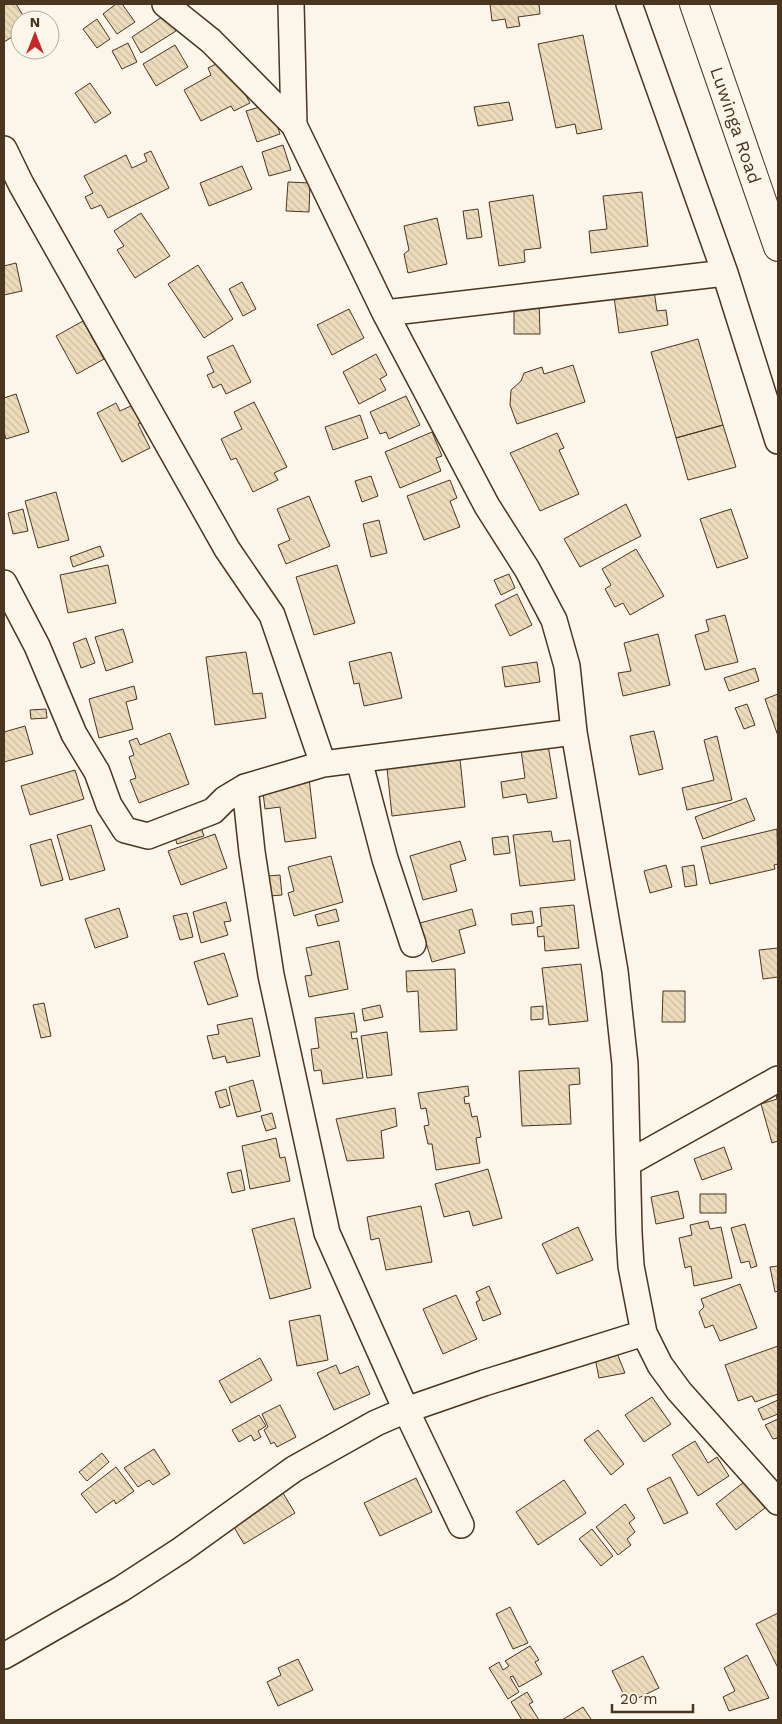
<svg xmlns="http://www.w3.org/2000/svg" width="782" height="1724" viewBox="0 0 782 1724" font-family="'Work Sans',sans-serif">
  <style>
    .building { fill: url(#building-back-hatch); stroke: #4a3520 }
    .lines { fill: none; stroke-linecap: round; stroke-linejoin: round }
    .street-casing { stroke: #4a3520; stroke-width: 28 }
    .highway-casing { stroke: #4a3520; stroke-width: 30 }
    .street { stroke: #fbf6e9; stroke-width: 25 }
    .highway { stroke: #fbf6e9; stroke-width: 28 }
    .labels { text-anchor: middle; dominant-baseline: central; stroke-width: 4; stroke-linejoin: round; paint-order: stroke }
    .street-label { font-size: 18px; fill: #4a3520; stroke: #fbf6e9 }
  </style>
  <defs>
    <pattern id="building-back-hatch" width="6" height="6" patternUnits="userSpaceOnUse" patternTransform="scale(1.25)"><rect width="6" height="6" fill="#ecdcbc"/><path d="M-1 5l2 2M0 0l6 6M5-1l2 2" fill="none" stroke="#ccbda1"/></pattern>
  </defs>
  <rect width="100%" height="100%" fill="#fbf6e9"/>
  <path class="building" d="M4 4H16L26 20H20V32L4 42Z
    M116 4H122L135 22 117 34 103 14Z
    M490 4H539L540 14 518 17 520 26 507 28 505 19 492 21Z
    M165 15 176 31 141 53 132 37Z
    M97 19 110 39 97 48 83 29Z
    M583 35 602 129 577 134 575 124 556 128 538 44Z
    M128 43 137 62 122 69 112 51Z
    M175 45 188 67 156 86 143 64Z
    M226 59 250 103 234 111 231 106 201 121 184 90 211 75 208 68Z
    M90 83 111 113 95 123 75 93Z
    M509 102 513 120 478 126 474 107Z
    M270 104 280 134 257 142 246 111Z
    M283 145 291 170 269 176 262 152Z
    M151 151 169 188 108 218 101 205 91 209 85 197 93 193 84 176 126 155 132 168 147 161 144 154Z
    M242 166 252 189 209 206 200 183Z
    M288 182 310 183 309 212 286 211Z
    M642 192 648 246 591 253 589 231 607 229 603 196Z
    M533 195 541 248 524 250 525 262 499 266 489 202Z
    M478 209 482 237 467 239 463 211Z
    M141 213 170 256 135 278 117 250 124 246 114 231Z
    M437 218 447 264 408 273 404 254 409 250 404 226Z
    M16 263 22 291 4 295V266Z
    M198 265 233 319 204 338 168 284Z
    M242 282 256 309 243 316 229 289Z
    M653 284 657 311 666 310 668 325 619 333 613 290Z
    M514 299H539L540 334H514Z
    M349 309 364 338 332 355 317 325Z
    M83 321 104 359 77 374 56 336Z
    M698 339 723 425 676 438 651 352Z
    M233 345 251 382 226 394 221 384 213 388 207 375 214 372 207 357Z
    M376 354 387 375 380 379 386 390 359 404 343 372Z
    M573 365 585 402 517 424 510 405 511 390 521 381 524 373 542 367 544 374Z
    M16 394 29 432 6 439 4 432V398Z
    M406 396 420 425 389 439 386 432 380 434 370 412Z
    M254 402 287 467 274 473 278 480 253 492 236 458 231 460 221 439 242 429 234 412Z
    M116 403 120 411 135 404 144 421 138 424 150 448 122 462 97 413Z
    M360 415 368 438 333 450 325 427Z
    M723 425 736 467 688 480 676 438Z
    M432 432 442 456 436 458 441 471 400 488 385 452Z
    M557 433 564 448 559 450 579 494 540 511 510 453Z
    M371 476 378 496 362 502 355 481Z
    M450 480 457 498 450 501 460 527 424 540 407 496Z
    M56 492 69 540 38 548 25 501Z
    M309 496 330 546 286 564 278 545 290 540 277 509Z
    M626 504 641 536 580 567 564 539Z
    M23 509 28 531 13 534 8 513Z
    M731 509 748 558 717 568 700 519Z
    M379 520 387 553 371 557 363 524Z
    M100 546 104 556 73 567 70 557Z
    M636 549 664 596 630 615 623 603 615 607 605 589 611 585 602 569Z
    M108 565 116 603 68 613 60 575Z
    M337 565 355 623 314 635 296 577Z
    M509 574 515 588 501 595 494 580Z
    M517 594 532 625 510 636 495 605Z
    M725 615 738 662 705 670 695 635 709 631 706 620Z
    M123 629 133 662 106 671 95 637Z
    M658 634 670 685 623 696 618 673 631 671 624 643Z
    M86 638 95 663 81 668 73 643Z
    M246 652 253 694 262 693 266 718 215 725 206 657Z
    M391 652 402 698 364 706 359 683 354 684 349 662Z
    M537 662 540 682 505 687 502 667Z
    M755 668 759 681 729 691 724 678Z
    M134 686 137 699 126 702 133 729 99 738 89 699Z
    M778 694V736L765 699Z
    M747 704 755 725 744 729 735 708Z
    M46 709 47 718 31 719 30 710Z
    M25 726 33 754 4 762V732Z
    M654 731 663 769 639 775 630 736Z
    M170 733 189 784 139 803 130 780 136 778 129 757 134 755 129 741 137 738 140 745Z
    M717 736 732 800 687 810 682 788 714 780 704 740Z
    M548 745 557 798 528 803 526 794 503 798 501 782 525 778 521 750Z
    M460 759 465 807 392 816 387 768Z
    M75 770 84 799 30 815 21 786Z
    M309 778 316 838 285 842 280 807 265 809 262 784Z
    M746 798 755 820 703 839 695 817Z
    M199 822 204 836 177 844 173 830Z
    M91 825 105 870 70 880 57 835Z
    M777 829 778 864 774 865 775 869 710 884 701 847Z
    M551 831 553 842 570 840 575 880 520 886 513 835Z
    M215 834 227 868 181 885 168 851Z
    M508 836 510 853 494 855 492 838Z
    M51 839 63 880 41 886 30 845Z
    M460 841 466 860 450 865 457 891 423 900 410 856Z
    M331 856 343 902 294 916 288 893 294 891 288 867Z
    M666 865 672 887 650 893 644 871Z
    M694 865 697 885 685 887 682 867Z
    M280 875 282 895 270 896 268 876Z
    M226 902 231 921 224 922 228 935 201 943 193 912Z
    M574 905 579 948 545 951 544 936 538 937 537 927 542 926 540 908Z
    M119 908 128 937 95 948 85 919Z
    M336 909 339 921 318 926 315 915Z
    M472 909 476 925 459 930 465 953 432 962 420 923Z
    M532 911 534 923 512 925 511 914Z
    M187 913 193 937 180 940 173 916Z
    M339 941 348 989 309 997 305 976 312 975 306 948Z
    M778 948V977L763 979 759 950Z
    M224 953 238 996 208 1005 194 962Z
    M581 964 588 1021 549 1025 542 968Z
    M455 969 457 1030 420 1032 418 991 407 992 406 971Z
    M663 991H685V1022H662Z
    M44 1003 51 1036 41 1038 33 1005Z
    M380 1005 383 1017 364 1021 362 1009Z
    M543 1006V1019L531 1020V1007Z
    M354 1013 357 1032H351L352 1039 357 1038 363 1078 323 1084 321 1070 314 1071 311 1049 319 1048 315 1018Z
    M252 1018 260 1056 227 1063 225 1056 213 1059 207 1036 219 1034 217 1025Z
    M387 1032 392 1075 367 1078 361 1036Z
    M579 1068 580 1084 569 1085 571 1124 522 1126 519 1071Z
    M253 1080 261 1111 237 1117 229 1087Z
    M468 1086 469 1096 464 1097 465 1104 469 1103 472 1117 477 1116 481 1137 476 1138 480 1163 436 1170 432 1144H428L424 1126 429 1125 426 1108 421 1109 418 1093Z
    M226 1089 230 1105 220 1108 215 1092Z
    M778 1090V1141L772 1143 761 1104 777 1099 775 1091Z
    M395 1108 397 1126 381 1131 384 1158 347 1161 336 1119Z
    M272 1113 276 1128 266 1131 261 1116Z
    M276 1138 280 1158 285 1157 290 1181 250 1189 242 1146Z
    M724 1147 732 1169 702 1180 694 1159Z
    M488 1169 502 1218 473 1226 469 1211 444 1217 435 1184Z
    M241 1170 245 1190 232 1193 227 1173Z
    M678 1191 684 1218 656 1224 651 1197Z
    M700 1194H726V1213H700Z
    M421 1206 432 1262 386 1270 379 1238 371 1240 367 1217Z
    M294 1218 311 1288 270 1299 252 1229Z
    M708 1221 710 1229 721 1227 732 1278 694 1286 691 1266 685 1268 679 1238 692 1235 690 1225Z
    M745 1224 757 1266 751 1268 749 1261 741 1263 731 1228Z
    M578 1227 593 1260 557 1274 542 1244Z
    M778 1266V1291L775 1292 770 1267Z
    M740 1284 757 1328 720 1341 713 1325 705 1328 699 1312 704 1307 701 1299Z
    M489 1286 501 1314 483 1321 476 1302 480 1300 476 1292Z
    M456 1295 477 1339 443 1354 423 1309Z
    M320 1315 328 1360 297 1366 289 1321Z
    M614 1346 625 1373 599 1378 594 1353Z
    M778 1346V1394L755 1402 752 1396 738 1401 725 1365Z
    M260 1358 272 1380 231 1403 219 1381Z
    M336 1365 340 1374 358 1366 370 1394 334 1410 317 1373Z
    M652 1397 671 1424 644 1442 625 1415Z
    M778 1400V1414L763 1420 758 1409Z
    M280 1405 296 1437 277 1447 274 1442 271 1444 264 1430 268 1427 262 1414Z
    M259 1415 266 1426 258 1431 261 1437 254 1441 251 1435 239 1442 232 1430Z
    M778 1419V1438L773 1439 765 1425Z
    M598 1430 624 1464 611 1475 584 1440Z
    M695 1441 708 1463 717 1457 729 1476 698 1496 672 1455Z
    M154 1449 170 1474 153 1485 149 1480 138 1487 124 1468Z
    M102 1453 109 1462 87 1481 79 1472Z
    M116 1467 134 1491 116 1504 114 1500 96 1513 81 1494Z
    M670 1477 688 1513 664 1524 647 1489Z
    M416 1478 432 1512 380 1536 364 1503Z
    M564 1480 586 1513 538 1545 516 1512Z
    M744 1482 765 1508 736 1530 716 1504Z
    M280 1488 295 1513 244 1544 231 1522Z
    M625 1504 635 1518 629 1523 635 1532 627 1539 631 1545 618 1555 596 1527Z
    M592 1529 613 1556 601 1566 579 1539Z
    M510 1607 528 1643 513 1649 496 1614Z
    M778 1613V1668L756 1624Z
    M530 1646 539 1660 535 1662 542 1674 519 1687 513 1676 510 1677 519 1692 508 1699 489 1668 499 1662 503 1670 509 1666 505 1661Z
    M747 1655 769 1698 729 1711 723 1697 735 1691 724 1668Z
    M643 1656 659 1688 628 1703 612 1671Z
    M298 1659 313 1690 278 1706 267 1682 281 1675 278 1668Z
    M527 1692 533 1702 529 1704 539 1720H522L511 1702Z
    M583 1707 591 1719 590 1720H562Z"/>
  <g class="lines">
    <defs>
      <path id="street" d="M165 4 211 41 294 125
        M291 4 294 125 385 313 487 506 527 569 554 620 567 666 574 732 615 971 625 1064 629 1233 631 1266 644 1333 660 1365 679 1391 778 1502
        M629 4 725 273 778 441
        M4 149 21 184 227 549 272 615 323 764
        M385 313 725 273
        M4 583 37 646 74 734 97 772 109 805 125 830 148 836 213 811 225 799 245 787 323 764 574 732
        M359 760 385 859 413 944
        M245 787 252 852 271 975 327 1233 406 1410 461 1525
        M628 1163 778 1079
        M4 1656 121 1589 181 1550 294 1469 376 1423 406 1410 484 1383 644 1333"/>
      <path id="highway" d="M694 4 778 247"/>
    </defs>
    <use href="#street" class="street-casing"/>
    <use href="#highway" class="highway-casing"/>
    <use href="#street" class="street"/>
    <use href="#highway" class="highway"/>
  </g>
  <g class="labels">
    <g class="street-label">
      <text transform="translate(736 125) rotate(71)">Luwinga Road</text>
    </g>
  </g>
  <rect width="782" height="1724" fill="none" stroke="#4a3520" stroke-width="10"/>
  <g transform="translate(35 35)"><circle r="24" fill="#fbf6e9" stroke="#b4a999"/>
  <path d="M0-4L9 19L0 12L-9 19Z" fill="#c62828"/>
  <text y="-8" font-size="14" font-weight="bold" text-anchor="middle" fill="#4a3520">N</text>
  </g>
  <path d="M612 1704v8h81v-8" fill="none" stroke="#4a3520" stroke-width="2.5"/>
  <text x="620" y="1704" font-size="15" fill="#4a3520" stroke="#fbf6e9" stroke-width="4" paint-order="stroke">20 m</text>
</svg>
